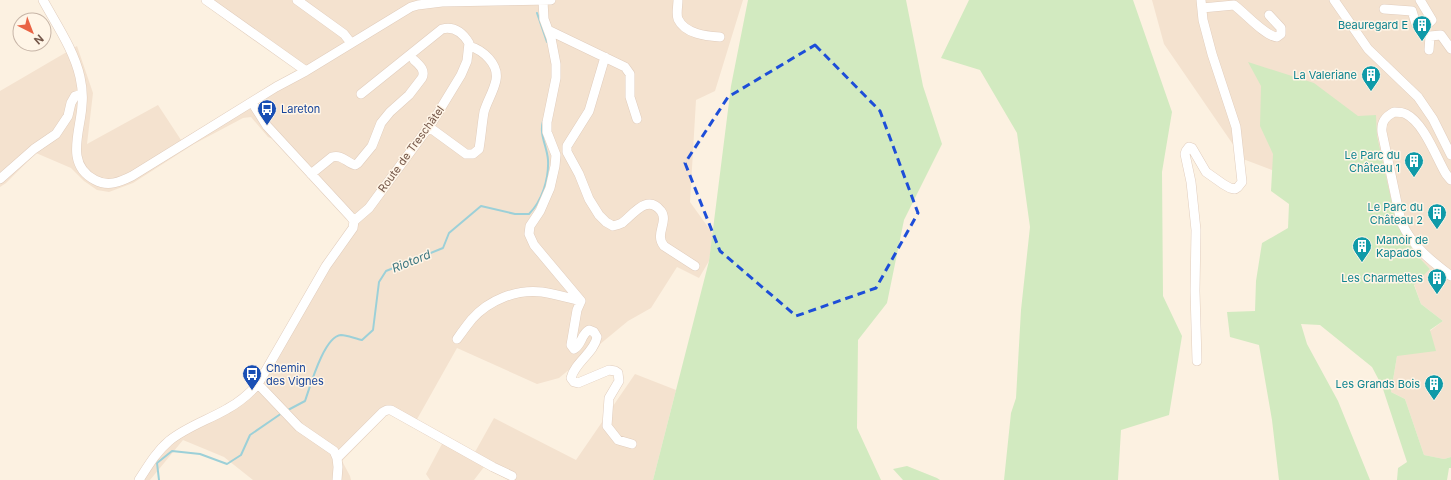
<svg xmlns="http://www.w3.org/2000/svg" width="1451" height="480" viewBox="0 0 1451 480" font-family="Inter,sans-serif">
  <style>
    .residential { fill: #f4e2cf }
    .green { fill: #d2eac0 }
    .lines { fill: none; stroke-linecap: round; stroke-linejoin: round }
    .stream { stroke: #9cd0d8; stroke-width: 2 }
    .minor-casing { stroke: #e1cdbd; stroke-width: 10 }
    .minor { stroke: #fff; stroke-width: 9 }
    .marked { fill: none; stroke: #1d4ed8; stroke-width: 3; stroke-dasharray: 8 5; stroke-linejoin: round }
    .labels { text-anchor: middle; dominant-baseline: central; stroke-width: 3; stroke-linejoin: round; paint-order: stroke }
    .culture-label { font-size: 11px; fill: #0d838f; stroke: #fff5e7; text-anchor: end }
    .transit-label { font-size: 11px; fill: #164399; stroke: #fff5e7; text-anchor: start }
    .street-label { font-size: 11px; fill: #745648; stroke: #fff5e7 }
    .water-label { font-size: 12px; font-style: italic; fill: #3f7881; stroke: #fff5e7 }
  </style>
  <rect width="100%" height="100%" fill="#fcf1e1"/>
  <path class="residential" d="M202 0H743L715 91 696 100 690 202 713 234 709 261 699 278 677 267 651 308 628 321 559 378 537 384 457 348 416 421 475 452 494 418 576 460 635 374 676 390 653 480H508L484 467 474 480H430L426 474 443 442 389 413 342 461 350 476 351 480H253L224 457 183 440 150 480H136L161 441 182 428 236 399 257 380 349 229V221L273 139 268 137 251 117 243 118 194 144 133 183 109 192 97 190 84 181 71 168 36 153 6 183 0 187V91L77 46 93 93 87 144 158 105 181 140 298 69Z
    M1152 0H1451V457L1444 459 1424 455 1405 399 1391 392 1397 356 1443 321 1421 304 1414 284 1430 269 1414 252 1395 217 1243 159 1164 44Z"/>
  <path class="green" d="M748 0H906L923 86 942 144 904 220 887 303 858 340 857 428 881 480H653L709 261 731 86Z
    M969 0H1133L1172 112 1162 172 1163 296 1182 336 1169 415 1121 430 1118 480H1004L1011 413 1016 398 1021 310 1030 227 1017 133 980 70 941 58Z
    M1248 62 1314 83 1358 116 1376 115 1377 136 1395 217 1414 252 1430 269 1414 285 1421 304 1443 321 1430 330 1436 351 1397 356 1391 392 1405 399 1424 455 1444 459 1451 457V468H1449L1447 480H1397L1398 468 1407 462 1382 386 1372 367 1320 325 1301 324 1307 344 1338 401 1370 480H1279L1272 420 1259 345 1230 337 1227 312 1255 311 1256 281 1262 243 1288 228 1289 204 1271 191 1273 154 1260 126 1261 86Z
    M907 466 937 478 940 480H903L893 469Z"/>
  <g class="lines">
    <path class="stream" d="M537 13 547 42
      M288 410 305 401C310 387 324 336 341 335 347 335 356 339 362 340L373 330 379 282 386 271 443 248 449 233 481 206 515 214H529C542 201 549 179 548 160 547 146 539 135 543 121
      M159 480 157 463 172 451 200 454 227 464 241 455 250 435 282 413"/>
    <defs>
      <path id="minor" d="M43 0C56 24 74 50 80 77 82 86 83 96 82 105 81 130 64 164 95 180 108 187 120 182 132 176L276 87 306 71 411 7 418 5 442 2 551 0
        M206 0 306 71
        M297 0 344 34 351 43
        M678 0C678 6 676 14 678 19 685 34 706 36 720 37
        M1334 0 1368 49 1418 97 1433 119 1451 155
        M543 1 544 19 551 38 556 64V78L547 122V132L556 155 555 166 550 188 540 211 530 226 529 234 534 245 581 301
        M1202 8 1234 5C1245 13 1265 36 1277 37L1281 34V28L1269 15
        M1384 9 1412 11 1416 24 1430 22 1432 20 1420 0
        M548 30 625 67 630 74V97L637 119
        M1429 50 1430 36 1441 35 1451 49
        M605 57 589 111 567 146V152L579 174 589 199 599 215 606 222 613 226C617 225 620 224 622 223 633 215 647 193 661 211 669 222 654 234 664 246L695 266
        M429 127 466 154H473L479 149C481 137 482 124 484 112 487 101 494 91 496 80 499 64 483 50 469 46
        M311 174 332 157C342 154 347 163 355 165L358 163 372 146 381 123 390 112 409 95 422 78C426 70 419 65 414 60
        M0 179 34 149 56 134 68 116 71 103 75 96 82 94
        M1451 180 1446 174C1436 157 1424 123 1406 114 1402 112 1398 112 1394 112 1385 117 1381 122 1382 132L1401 222C1414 248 1429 259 1451 276
        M354 221 369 208 433 121 461 75 467 61 469 43C463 33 454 26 442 29L361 94
        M581 301 577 310 571 345 574 349C582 345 581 334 589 330L594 332 597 337C594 353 575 362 571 378L574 382 578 383 609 370 615 371 618 373 619 381 609 398 607 426 618 440 632 444
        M457 339C462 332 467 325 472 319 489 300 516 289 542 292 555 294 569 298 581 301
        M1197 361 1195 291 1196 230 1191 182 1185 154 1186 151 1189 147 1192 148 1206 172 1223 184 1230 188 1235 189 1238 187 1242 182 1236 127 1212 54 1203 20 1201 0
        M258 384 299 427 334 451 337 458 338 467 337 480
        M337 458 383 412 387 410H391L493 467 512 476
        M139 480C148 466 156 452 169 441 186 427 208 420 227 409 238 403 249 394 258 384L326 266 353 228 354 221 350 216 267 126 255 107"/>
    </defs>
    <use href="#minor" class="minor-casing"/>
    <use href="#minor" class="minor"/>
  </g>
  <path class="marked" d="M815 45 880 111 918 213 876 288 796 316 720 251 685 163 728 97Z"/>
  <defs>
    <symbol id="building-pin" viewBox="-11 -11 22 30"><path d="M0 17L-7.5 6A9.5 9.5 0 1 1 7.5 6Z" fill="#0f9aa8" stroke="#fff5e7"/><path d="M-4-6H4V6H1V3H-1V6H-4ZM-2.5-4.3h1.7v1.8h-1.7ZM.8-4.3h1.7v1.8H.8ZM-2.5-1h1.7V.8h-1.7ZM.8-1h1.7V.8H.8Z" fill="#fff"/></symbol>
    <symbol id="bus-pin" viewBox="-11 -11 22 30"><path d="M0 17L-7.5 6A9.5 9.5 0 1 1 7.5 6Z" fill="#1a4fb4" stroke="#fff5e7"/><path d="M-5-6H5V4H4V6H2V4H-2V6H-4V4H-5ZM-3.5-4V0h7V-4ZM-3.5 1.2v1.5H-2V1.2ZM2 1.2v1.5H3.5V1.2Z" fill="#fff"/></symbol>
  </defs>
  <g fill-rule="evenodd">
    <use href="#building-pin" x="1411" y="14" width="22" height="30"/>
    <use href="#building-pin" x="1360" y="64" width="22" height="30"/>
    <use href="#bus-pin" x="256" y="98" width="22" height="30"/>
    <use href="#building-pin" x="1403" y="150" width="22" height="30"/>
    <use href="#building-pin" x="1426" y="202" width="22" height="30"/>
    <use href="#building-pin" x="1351" y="235" width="22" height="30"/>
    <use href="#building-pin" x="1426" y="267" width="22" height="30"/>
    <use href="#bus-pin" x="241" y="363" width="22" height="30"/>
    <use href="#building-pin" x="1423" y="373" width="22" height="30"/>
  </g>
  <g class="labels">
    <g class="culture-label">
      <text x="1408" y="25">Beauregard E</text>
      <text x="1357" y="75">La Valeriane</text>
      <text x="1400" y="155">Le Parc du<tspan x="1400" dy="13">Château 1</tspan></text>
      <text x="1423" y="207">Le Parc du<tspan x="1423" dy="13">Château 2</tspan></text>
      <text x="1376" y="240" text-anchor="start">Manoir de<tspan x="1376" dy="13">Kapados</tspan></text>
      <text x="1423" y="278">Les Charmettes</text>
      <text x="1420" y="384">Les Grands Bois</text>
    </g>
    <g class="transit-label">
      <text x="281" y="109">Lareton</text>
      <text x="266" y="368">Chemin<tspan x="266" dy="13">des Vignes</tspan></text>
    </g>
    <g class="street-label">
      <text transform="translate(411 149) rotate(-54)">Route de Treschâtel</text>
    </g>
    <g class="water-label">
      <text transform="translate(411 261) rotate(-22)">Riotord</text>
    </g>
  </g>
  <g transform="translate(32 32) rotate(138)"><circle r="19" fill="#fff5e7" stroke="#c7b5a7"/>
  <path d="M0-3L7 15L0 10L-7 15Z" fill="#e96344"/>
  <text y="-6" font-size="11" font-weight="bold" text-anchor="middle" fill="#745648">N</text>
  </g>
</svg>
